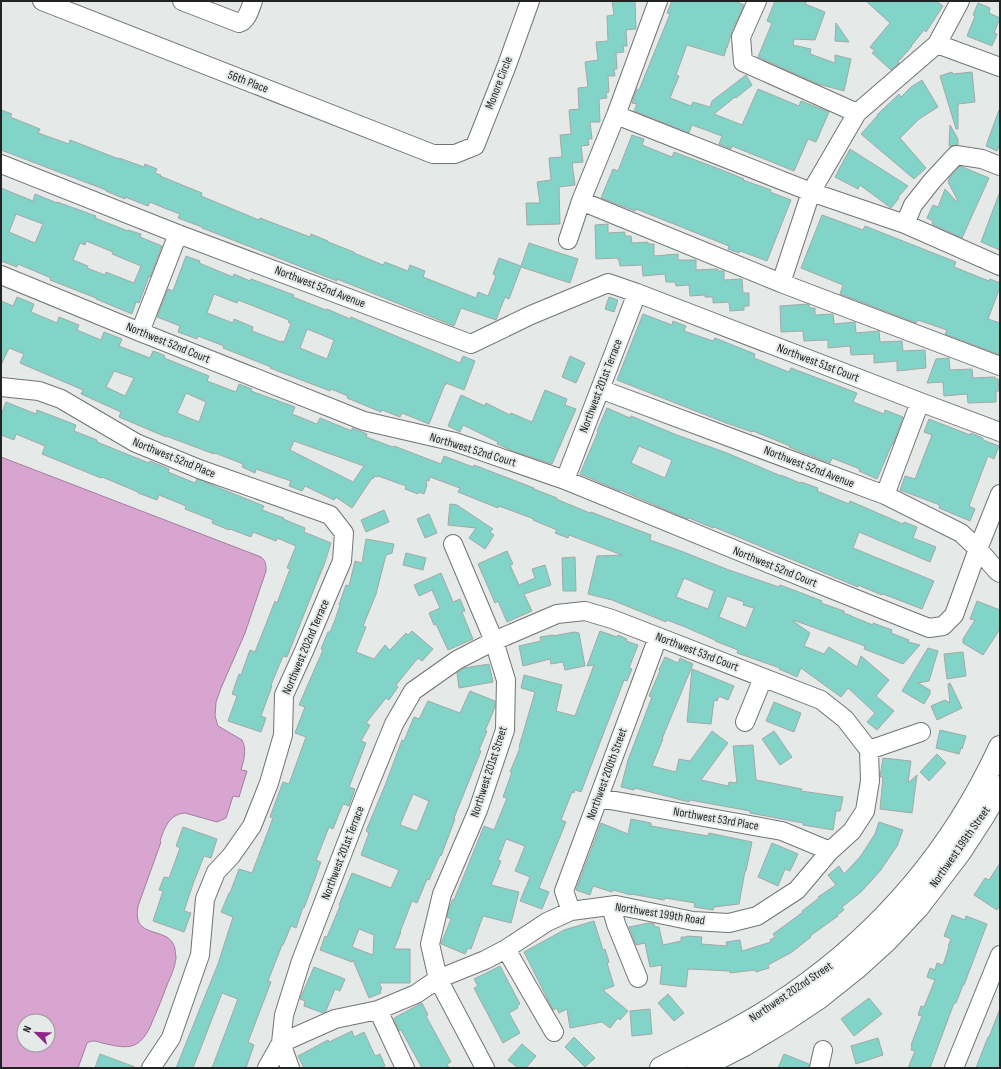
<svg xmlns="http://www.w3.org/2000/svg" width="1001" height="1069" viewBox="0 0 1001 1069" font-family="'Sofia Sans Condensed',sans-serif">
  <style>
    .water { fill: #d8a5d1; stroke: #a17e9d; fill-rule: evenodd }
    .building { fill: #81d4c7; stroke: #a4a8a7; fill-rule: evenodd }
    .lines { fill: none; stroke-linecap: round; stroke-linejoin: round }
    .minor-casing { stroke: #717473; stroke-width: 20 }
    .major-casing { stroke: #717473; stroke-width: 24 }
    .minor { stroke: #fff; stroke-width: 18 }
    .major { stroke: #fff; stroke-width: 22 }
    .labels { text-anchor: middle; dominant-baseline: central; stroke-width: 4; stroke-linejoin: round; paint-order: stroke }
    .street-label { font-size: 12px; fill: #222423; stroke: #e5e9e8 }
  </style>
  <rect width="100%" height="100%" fill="#e5e9e8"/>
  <path class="water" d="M1 457 261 557C266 561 266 565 266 571L245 633 221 688 216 702 215 716 218 726 242 740C247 749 244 759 241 770L247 771 239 797 233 796 226 818 217 822 185 813C169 814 164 829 160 841L161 842 138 906C131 942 170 924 175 949 175 952 176 956 176 958 175 967 171 976 167 985 162 999 156 1013 150 1027 138 1052 125 1048 102 1043 97 1041 92 1040 87 1043L78 1068H1ZM24 1021H48V1045H24Z"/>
  <path class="building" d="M612 1H635L636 29 626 30 627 46H623L624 52 616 53 617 69H614L615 76H608L609 92 606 93 607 98 599 99 600 122H590L592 139H588L589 145 581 146 583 162 572 163 575 185 559 187 560 224 527 225 526 203H540L537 182 551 180 549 158 562 157 560 135 571 134 569 110 579 109 578 88 588 87 585 62 598 60 596 42 608 41 607 16 614 15Z
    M672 1H735L744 5 732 31 727 48H725L726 50 724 56 687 45 676 75 679 76 670 98 691 106 693 102 710 107 712 101 746 75 752 85 736 98 735 97 714 114 742 125 758 89 799 106 801 101 829 112 816 142 808 139 794 171 732 146 731 149 719 144 722 136 692 125 689 133 634 111 637 104 632 103 637 89 639 90 670 14 667 13Z
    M775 1H807L805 4 825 12 815 40 794 39 793 45 811 49 810 54 835 63V55L851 59 844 91 818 84 758 57 772 23 767 21Z
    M866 1H936L943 6 926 32 924 30 911 46H912L898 62 899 63 891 70 872 53 875 51 870 47 890 23Z
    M978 3 990 8 989 13 1000 18 994 33 997 34 992 46 967 36 975 16 973 15Z
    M836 23 849 42 835 41Z
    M952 72 953 74 972 72 975 102 958 104V129H956L940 76Z
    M922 80 938 107 919 119 900 138 926 168 914 179 861 134 878 115H877L899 94 901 97 911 87Z
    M1 110 12 114 10 117 40 129 38 133 69 144 70 140 119 159V158L144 167 145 164 157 169 155 173 161 175 160 176 202 193 201 196 259 220 260 218 310 237 311 234 328 241V242L354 252V253L383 265 385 262 408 271 410 265 425 271 423 277 476 298 478 292 488 296 496 276 493 274 499 258 521 266 529 243 578 259 570 283 521 267 509 299 505 297 496 320 461 308 454 326 337 279V281L220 235 202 228V227L178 218 180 214 164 208 150 202 148 206 125 197V199L106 191V190L1 150Z
    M999 110H1000V143L997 151 986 146Z
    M950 125 958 139V145L949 146Z
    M632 135 644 139 642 145 672 157 674 152 722 170 744 179 743 180 771 190 770 192 791 200 767 261 740 251 739 253 728 249 729 246 636 209 635 211 601 198 613 169 618 171Z
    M850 149 908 186 898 197 899 198 891 208 860 185 858 189 835 177Z
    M960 166 989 178 962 238 932 224 933 221 927 218 933 205 938 207 945 189 956 201H958L948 182 950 177Z
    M1 188 33 201 35 194 57 203V202L96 216 95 218 128 231V230L141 234 140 237 162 246 150 277 149 276 139 303 136 302 132 314 96 299V298L50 280 51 278 18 264 17 267 1 261ZM16 214 43 224 35 243 9 232ZM86 241 113 252 112 254 141 266 134 283 106 272 105 275 87 268 88 266 73 260 80 243 85 245Z
    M999 194H1000V250L981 242Z
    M822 215 863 230 865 226 956 262 954 267 989 281 990 279 1000 283V287L988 319 1000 323V355L945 334 947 330 918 320 916 323 840 294 843 285 801 268Z
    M608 224V233L625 232V236H631L632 243 648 242V244H654V256L678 254V260H696V270L718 269V271H724V280L742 279 743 293H749V306H744V310L730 311 729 302 713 303V297H705V295L690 296 689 285 676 286 675 282H666L665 274 643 276 642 265 620 266 619 260H618V258L596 259 595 225Z
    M186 256 200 261 199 263 233 277 234 274 250 281 251 279 294 295 293 297 326 310 327 309 350 319 351 317 460 363 463 356 475 361 464 390 446 383V385L445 384 429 424 402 413 400 417 382 410 381 412 347 398 348 396 331 389 330 391 270 368 271 367 223 348 224 346 198 336 197 339 178 332 180 326 157 317 168 289 173 291ZM214 294 237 303 238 300 289 320 288 322 291 324 284 342 281 341V342L252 331 253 327 234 319 233 323 207 313ZM307 329 334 340 327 359 300 348Z
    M17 297 34 304 31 312 57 323 59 317 79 325 77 330 101 340 104 332 122 339 119 346 150 358 153 351 159 353 165 356 164 358 209 376 207 381 236 392 239 384 252 389 251 391 295 407 292 414 317 424 320 418 352 431V428L367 434 366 437 393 447 394 446 441 464 444 456 473 467 474 465 534 488V489L557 498 556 499 590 513 591 512 651 535 650 540 681 551 701 559 729 570 779 587 780 585 799 592 822 601 821 603 844 611V613L873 625V623L892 630 891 633 909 640 908 642 920 645 903 664 864 649 865 646 793 620V621L810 633 804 646 824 654 829 647 857 667 861 656 889 680 876 696 894 711 877 730 867 722 875 713 848 688 841 697 801 668 797 677 779 669 780 668 737 653 738 650 715 641V640L685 627 667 620 666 622 612 600 588 594 597 556 622 555 569 535 568 538 555 533 557 530 533 520 534 519 499 506 498 508 458 492 460 488 430 477 429 481 427 480 426 484 427 485 424 494 419 492 418 494 405 489 406 486 378 476 377 477 374 476 373 479 372 478 352 508 336 497 334 500 305 486 302 491 289 486 291 481 256 469 255 473 242 467 243 464 215 453 214 454 166 436V437L119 417 121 412 81 394 83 390 20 363 24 354 9 348 1 365V301L13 306ZM114 371 134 378 125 396 106 387ZM186 393 206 402 199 422 177 413ZM294 441 364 466 353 482 290 450ZM684 578 714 591 708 609 676 597ZM727 596 744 602 743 605 754 608 746 628 719 617Z
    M609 297 618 300 614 312 605 309Z
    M808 304 809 305 810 308H815V315L833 314 834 324 855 322 856 333 879 331 880 342 902 341 903 351 925 350 926 368 897 371V361L874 363V354L851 355 850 346 828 348V340L804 341 803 331 781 332 780 306Z
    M643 314 672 325 673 321 686 326 684 331 713 341 715 338 755 354 754 358 789 372 791 368 857 393 853 402 884 414 885 410 903 417 893 444H892L877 479 859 471 860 469 832 458 830 463 801 452 789 447 790 446 753 431 752 432 726 423 617 380Z
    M570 356 585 363 576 383 562 377Z
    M949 358 950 370 972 369 973 378 995 377V379H998L999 391H996V402L968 403 967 394 944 396 943 382 927 383 936 359Z
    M545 390 567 399 565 405 576 409 552 464 515 452 497 444 498 442 463 425 460 432 448 426 461 395 485 406 486 403 510 415 511 413 532 422Z
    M6 402 36 414 37 410 76 425 74 431 97 440V442L149 463 150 461 169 469 168 472 195 483 197 479 264 506 262 510 284 518 283 519 305 528 304 532 331 543 324 565 316 584 287 657 283 656 271 685 272 686 261 716 266 718 261 732 228 721 237 696 232 694 239 674 241 675 250 650 255 652 275 601 277 603 290 569 287 568 296 546 277 538 276 541 253 532 251 537 230 529 229 530 212 523 213 520 185 509 186 506 159 495 157 500 138 493V492L102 477 101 478 42 454 45 446 16 434 14 440 1 435V415Z
    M607 408 630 418 631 416 677 435 727 453 781 476V475L800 483 801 482 818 488 817 491 849 504 850 501 903 524 904 522 917 527 913 538 936 547 930 562 859 532 853 548 934 581 922 609 883 594 882 595 858 585V587L714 527 713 528 689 518 688 519 671 512 620 490V491L580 474 598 432 597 431ZM639 446 672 460 665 478 631 463Z
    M929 419 970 435 971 433 983 438V440L999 446 994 459 988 456 969 506 975 509 970 521 939 508 940 505 900 490 905 476 915 479 932 435 924 432Z
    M450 504 457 505 493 529 490 532 494 535 485 549 469 538 476 528 448 525Z
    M384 510 389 522 366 532 361 520Z
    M429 514 437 533 425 538 417 519Z
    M366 539 394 544 392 553 386 555 376 594 363 626 366 627 356 652 374 659 385 645 390 650 406 633 408 635 412 631 433 649 422 661 418 658 396 685 398 687 389 700 386 698 366 723 370 725 361 741 366 743 349 787 355 789 349 806 343 804 333 829 329 827 316 860 321 862 304 908 303 907 296 928 291 926 283 945H282L268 981 271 982 248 1042 254 1045 246 1068H212L238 999 222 993 193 1068H176L218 964 233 917 221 912 229 893H230L239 869 252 873 273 818 270 817 283 782 289 784 306 737 295 733 305 707 299 705 323 650 321 649 328 632H330L335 620 340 605H339L346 585 349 586 355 561 362 563Z
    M507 551 513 564 510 565 519 585 535 578 532 569 545 565 551 585 524 594 532 611 507 622 498 601 495 603 478 564Z
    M406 553 426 558 423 570 403 565Z
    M575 557 576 591H563L562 558Z
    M441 573 453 602 460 599 465 611 462 612 473 639 448 650 436 624 434 625 429 613 440 608 432 590 419 596 414 585Z
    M977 601 1000 610V629L983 655 963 643V639L975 620 970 619Z
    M600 631 617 637 618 635 627 639 626 641 638 645 629 668 632 669 627 681 624 680 581 792 575 790 574 793 572 792 561 820 566 822 539 888 549 892 542 909 520 901 530 877 515 871 525 846 506 839 498 860 501 861 491 885 519 892 511 923 483 916 471 949 468 948 465 954 441 944 451 919 447 917 449 908 453 899 454 900 484 826 494 830 507 798 503 797 512 772H510L520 748 519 747 535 692 521 688 524 675 562 685 556 711 575 716 594 665 587 666Z
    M574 632 579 633 585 666 565 670 563 662 551 664 550 659 523 666 519 646 541 641 540 637 553 635V636Z
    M928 648 938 651 929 681 918 683 930 690V694L924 704 902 691Z
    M963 652 966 676 947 679 944 654Z
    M665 657 678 663 680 658 693 664 662 739H663L652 766 676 772 679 759 690 761 712 731 728 743 701 780 728 786 729 782 737 783 733 746 753 745 756 780 802 789 801 791 843 797 840 811H836L833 830 803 825V823L750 813V811L690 800 689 802 635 788 634 790 621 787 628 760 652 697 649 696 660 671 659 670Z
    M489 664 493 682 459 688 457 673 464 668Z
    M692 669 734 686 728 700 719 696 717 701 714 700 711 724 687 722Z
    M950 683 962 708 937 720 931 706 945 700 950 703 948 684Z
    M470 691 495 701V707L485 731H487L479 750 481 751 454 818 455 819 441 856 440 855 429 880 427 879 417 903 412 901 400 932H401L394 949H410V983H379L382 989 380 990 381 993 369 998 353 960 352 962 320 950 325 936 327 937 340 906 339 905 352 873 391 888 399 870 361 855 369 833 366 831 386 783 402 740 404 741 414 717 419 719 428 701 460 713ZM413 794 429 801 417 831 400 825ZM359 929 374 935 373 955 352 947Z
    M774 702 801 713 794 732 766 721Z
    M940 730 966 736 962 749 961 748 959 754 936 748Z
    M774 731 792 757 780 765 762 739Z
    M937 754 946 763 929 781 920 772Z
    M883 758 911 761 908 783 917 775 912 813 880 809 883 777H880Z
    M631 819 651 823V826L708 836 709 833 752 842 746 871H745L739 904 714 907 713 910 694 907 695 903 665 898 664 900 631 894V895L613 890 612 892 593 886 590 895 576 890 601 823 628 834Z
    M879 822 903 830 897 846 880 871 861 892 842 907 844 910 837 915 838 916 810 936 811 937 792 952 768 965 769 968 756 972 755 970 730 973V971L688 969 686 987 660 984 662 965 650 967 645 943 636 945 629 927 649 923 654 924 655 927H659L663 945 681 941V937H687V936L702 937 701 944 727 946 726 942 740 940 742 951 771 942 770 940 775 937 773 934 803 912 802 911 819 898 818 897 836 885 828 875 839 866 844 874 860 857 875 834Z
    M183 827 217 839 211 858 204 856 193 884 184 911 191 913 184 932 153 921 163 891 159 890 164 877 169 878 180 848 176 846Z
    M772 843 798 854 790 871 785 869 778 886 758 877Z
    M1000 863V905L997 910 974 895 985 878 989 880Z
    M952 915 965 920 966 916 987 924 964 985H963L956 1003H954L930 1068H908L915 1051 911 1050 912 1046 911 1045 922 1016 918 1015 921 1006 924 1007 935 980 927 977 930 968 935 970 937 963 943 965 949 947 948 946 951 939 944 936Z
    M594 921 603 950 605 949 609 962 607 963 614 986 603 990 628 1011 620 1020 618 1018 610 1028 602 1022 570 1028 567 1009 559 1013 557 1008 553 1010 524 952 564 930Z
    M500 966 520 1004 517 1006 518 1008 509 1013 520 1033 503 1043 474 988 478 986 474 979Z
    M314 967 345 979 340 991 335 989 326 1011 323 1013 304 1006 305 1001 300 999Z
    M668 994 684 1013 674 1021 658 1003Z
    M869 998 882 1014 854 1036 841 1019Z
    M422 1003 428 1015 426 1016 451 1062 447 1064 449 1068H422L401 1030 399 1031 394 1018Z
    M650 1009 652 1034 632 1036 630 1011Z
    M999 1011 1000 1061 997 1068H976L988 1037H989Z
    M352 1031 354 1037 364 1032 375 1056 380 1054 385 1066 380 1068H304L298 1056 328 1040 329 1042Z
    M574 1037 595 1058 585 1067 565 1047Z
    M878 1038 883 1055 856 1064 851 1046Z
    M522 1044 536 1056 526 1068H518L508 1060Z
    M100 1054 135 1067V1068H95Z
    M784 1054 809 1064V1068H778Z"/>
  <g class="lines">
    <defs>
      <path id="minor" d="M42 1 433 154H455L475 146 507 65 530 1
        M182 1 239 23C247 21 250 9 253 1
        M757 1 741 37 743 62 857 113
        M937 44 1000 67
        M616 115 811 192 905 224 1000 266
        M1 164 178 234 471 344 531 315 608 283 637 293 920 402 1000 432
        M581 201 781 283 1000 366
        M905 224 913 205 932 181 956 155 982 159 1000 166
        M568 240 581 201 616 115 658 1
        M1 275 140 332 364 421 455 442 565 480 831 589 929 628 943 626 954 615 978 549 1000 494
        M781 283 811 192 857 113 937 44 960 1
        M140 332 178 234
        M1 387 39 391 61 399 136 443 199 469 330 515 344 533 342 561 304 651 284 695 283 735 269 783 252 826 231 856 216 872 205 899 200 955 171 1038 151 1068
        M600 389 885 495 961 533 978 549 997 571 1000 573
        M565 480 637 293
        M885 495 920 402
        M453 544 494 641 506 680 505 730 478 810 442 894 430 944 438 979 485 1068
        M745 722 763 678
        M869 750 921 732
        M599 798 782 831 830 851
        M611 906 616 924 638 978
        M571 911 564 891 658 637
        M506 949 554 1032
        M378 1010 405 1068
        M267 1068 281 1043 284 1015 301 961 365 795 394 724 413 691 457 660 494 641 557 614 585 611 612 619 821 700 845 719 869 750
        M290 1068 281 1043 335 1019 378 1010 416 994 438 979 485 960 506 949 547 922 571 911 616 905 693 921 729 923 757 916 797 890 830 851 852 831 865 811 870 781 869 750
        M819 1068 823 1050
        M954 1068 1000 955"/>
      <path id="major" d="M661 1068C699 1048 739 1030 775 1006 875 941 950 856 1000 747
        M699 1068 744 1045 784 1021 820 997 855 969 887 940 918 907 960 852 984 815 1000 787"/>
    </defs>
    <use href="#minor" class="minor-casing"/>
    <use href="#major" class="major-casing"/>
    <use href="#minor" class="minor"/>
    <use href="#major" class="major"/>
  </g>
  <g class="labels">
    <g class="street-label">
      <text transform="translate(248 82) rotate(21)">56th Place</text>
      <text transform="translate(499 83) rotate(-69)">Monore Circle</text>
      <text transform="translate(320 287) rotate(21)">Northwest 52nd Avenue</text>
      <text transform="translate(168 343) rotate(22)">Northwest 52nd Court</text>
      <text transform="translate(818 363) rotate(21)">Northwest 51st Court</text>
      <text transform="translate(601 386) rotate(-69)">Northwest 201st Terrace</text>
      <text transform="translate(473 450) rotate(17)">Northwest 52nd Court</text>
      <text transform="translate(174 458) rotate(22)">Northwest 52nd Place</text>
      <text transform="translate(809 467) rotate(21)">Northwest 52nd Avenue</text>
      <text transform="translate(775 567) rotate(22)">Northwest 52nd Court</text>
      <text transform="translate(306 647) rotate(-67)">Northwest 202nd Terrace</text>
      <text transform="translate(697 652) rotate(21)">Northwest 53rd Court</text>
      <text transform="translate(489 772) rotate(-72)">Northwest 201st Street</text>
      <text transform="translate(607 774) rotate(-70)">Northwest 200th Street</text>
      <text transform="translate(716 819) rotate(10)">Northwest 53rd Place</text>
      <text transform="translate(960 847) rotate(-55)">Northwest 199th Street</text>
      <text transform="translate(343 853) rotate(-69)">Northwest 201st Terrace</text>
      <text transform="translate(660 914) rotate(9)">Northwest 199th Road</text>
      <text transform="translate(791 992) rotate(-34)">Northwest 202nd Street</text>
    </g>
  </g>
  <rect width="1001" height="1069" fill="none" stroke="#222423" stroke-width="4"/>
  <g transform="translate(36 1033) rotate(293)"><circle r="19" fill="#e5e9e8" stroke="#979a99"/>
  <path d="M0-3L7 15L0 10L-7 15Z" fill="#902588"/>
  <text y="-6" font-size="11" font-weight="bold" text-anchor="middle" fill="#222423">N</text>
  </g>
</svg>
